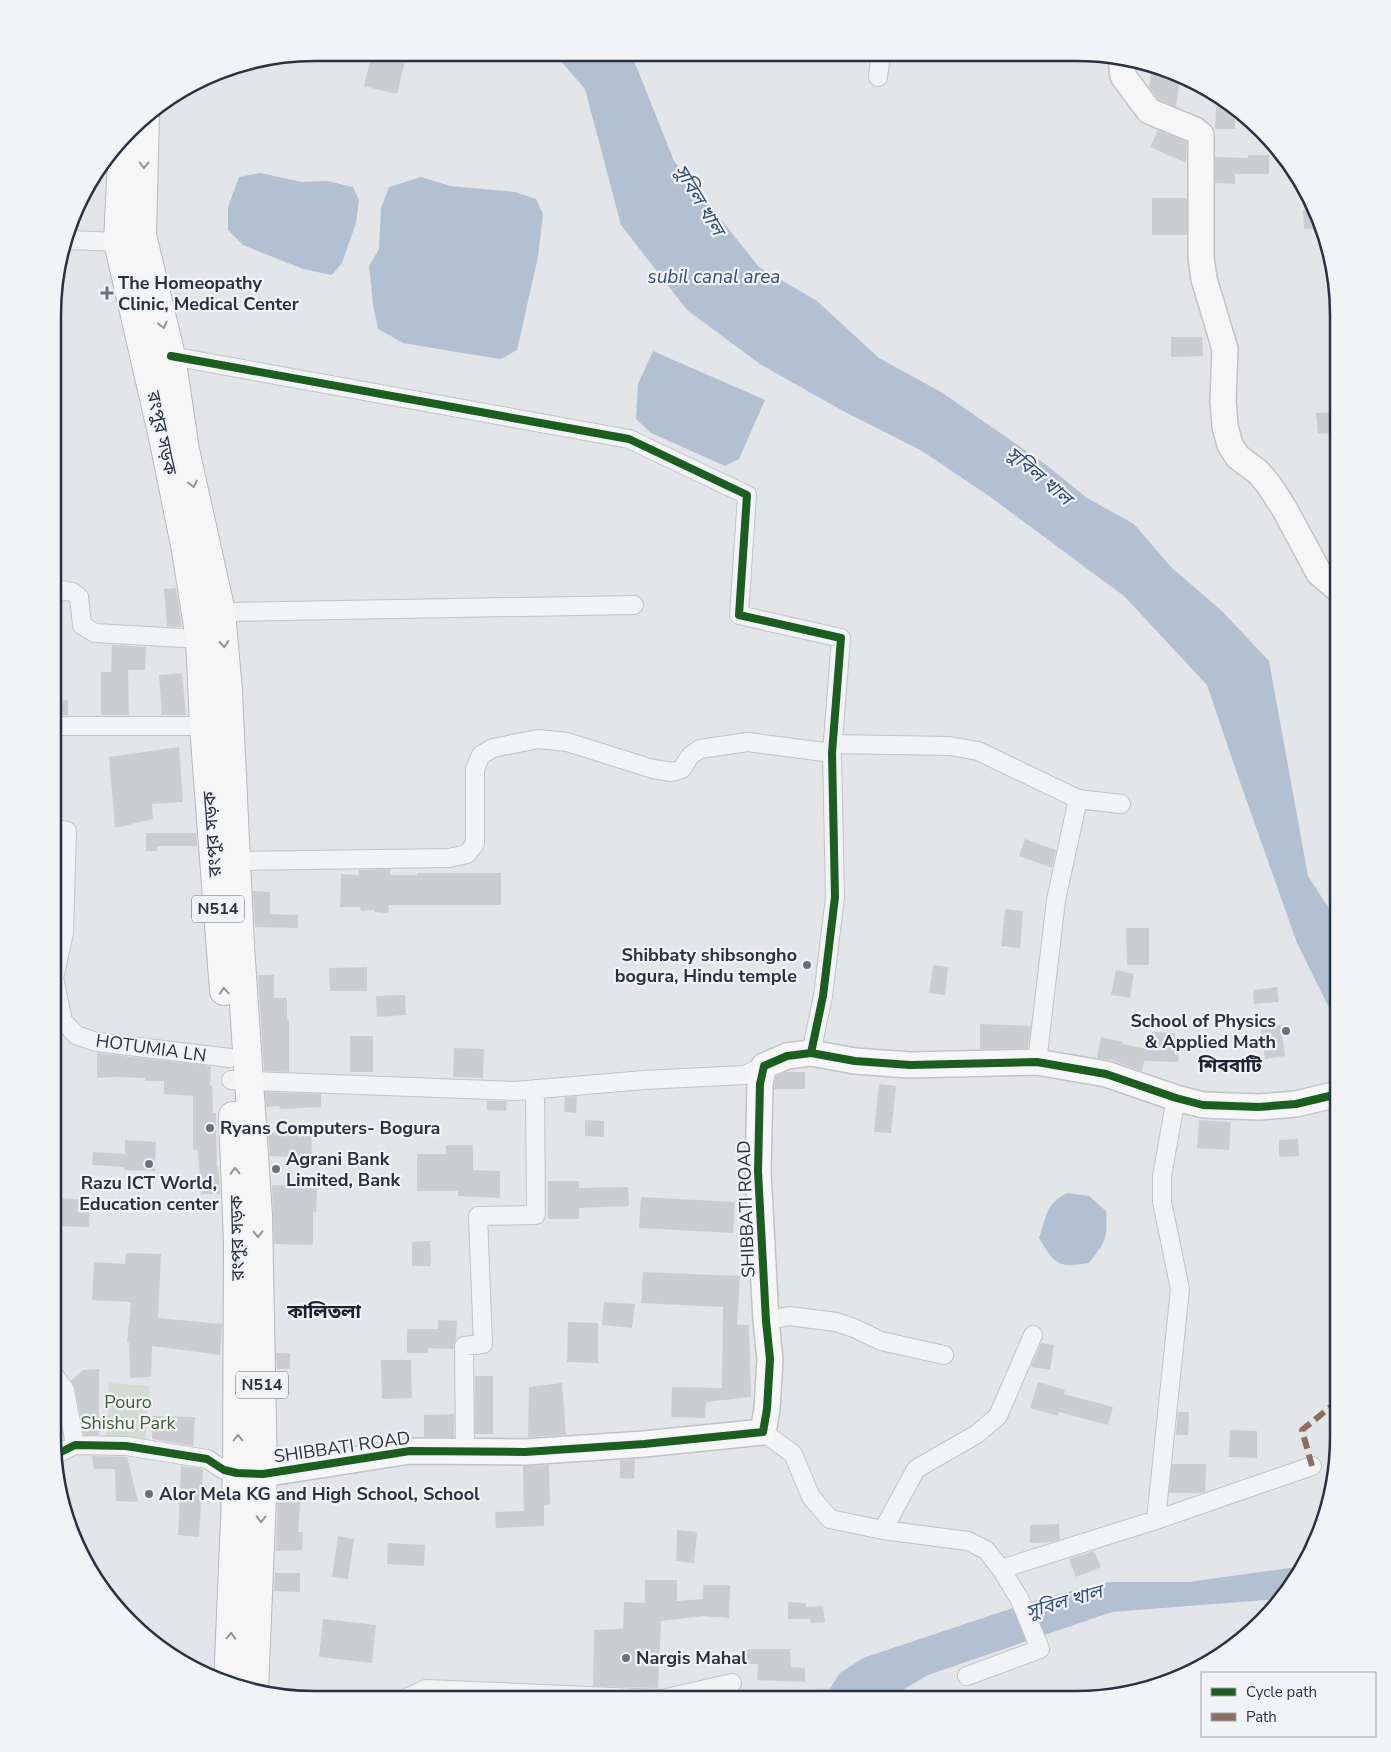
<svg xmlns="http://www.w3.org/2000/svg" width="1391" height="1752" viewBox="0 0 1391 1752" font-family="'Nunito Sans','Noto Sans Bengali',sans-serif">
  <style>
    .green { fill: #d4dbd4 }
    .water { fill: #b3c0d2 }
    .building { fill: #cccdd0 }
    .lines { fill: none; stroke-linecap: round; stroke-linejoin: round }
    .street-casing { stroke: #c2c3c6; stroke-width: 20 }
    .secondary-casing { stroke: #c2c3c6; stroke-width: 28 }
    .highway-casing { stroke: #b6b8bd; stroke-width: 30 }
    .street { stroke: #f2f3f5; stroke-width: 18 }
    .secondary { stroke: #f6f6f7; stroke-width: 25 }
    .highway { stroke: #f6f6f7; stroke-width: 28 }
    .quiet { stroke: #8d6e63; stroke-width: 6; stroke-dasharray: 12 6; stroke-linecap: butt }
    .cycleway-casing { stroke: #f1f3f7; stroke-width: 11 }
    .cycleway { stroke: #1b5e20; stroke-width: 8 }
    .oneway { stroke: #90949c }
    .poi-dot { fill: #6b707b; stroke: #f1f3f7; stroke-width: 2 }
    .labels { text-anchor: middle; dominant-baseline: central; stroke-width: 4.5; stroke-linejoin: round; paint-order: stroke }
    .shield { fill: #f1f3f7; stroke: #666b78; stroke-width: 1 }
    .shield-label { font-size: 16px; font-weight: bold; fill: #2a3141 }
    .poi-label { font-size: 18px; font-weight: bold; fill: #2a3141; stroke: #f1f3f7; text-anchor: start }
    .street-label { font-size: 18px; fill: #2a3141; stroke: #f1f3f7 }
    .park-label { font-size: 18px; fill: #3d5c38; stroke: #f1f3f7 }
    .water-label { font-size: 19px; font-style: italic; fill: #364d74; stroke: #f1f3f7 }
    .neighbourhood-label { font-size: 19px; font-weight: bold; fill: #1d2232; stroke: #f1f3f7 }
    .rim { fill: none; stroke: #2a3141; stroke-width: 2.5 }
  </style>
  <rect width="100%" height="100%" fill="#e4e5e8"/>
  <path class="green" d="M109 1383 150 1386 145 1444 106 1439Z
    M838 1688 831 1699H703L739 1692Z"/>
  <path class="water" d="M554 53H631L674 161 759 267 817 301 879 358 941 392 1045 464 1087 498 1134 524 1172 568 1222 611 1269 661 1308 876 1328 907 1338 926V1026L1297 943 1240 782 1207 685 1124 596 989 496 922 451 843 411 760 364 687 310 621 225 585 89Z
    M260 173 302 182 327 181 353 187 359 200 356 223 342 263 332 275 303 269 243 245 228 230V207L239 177Z
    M421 177 450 186 515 192 536 199 543 214 538 257 517 350 501 359 456 352 403 343 378 329 373 305 369 266 379 249 381 208 389 187Z
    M653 351 765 400 739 459 725 466 651 433 636 419 638 384Z
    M1067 1193 1089 1196 1106 1211C1108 1238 1106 1241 1089 1263 1058 1268 1055 1265 1039 1238 1046 1218 1046 1203 1067 1193Z
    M1303 1566 1294 1583 1280 1599 1112 1612 928 1675 887 1699H823L840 1673 863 1658 1040 1599 1109 1582H1189Z"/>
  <path class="building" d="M372 53H407L397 94 364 86Z
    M1151 73 1180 77 1176 107 1158 99 1149 87Z
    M1217 94 1235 108V129H1215Z
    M1158 130 1187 142 1186 163 1150 147Z
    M1248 155H1269V174H1235V184L1215 183V157L1248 158Z
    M1152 198H1187V235H1152Z
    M1314 209 1322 229H1304L1303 210Z
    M1171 337H1202L1203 356 1171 357Z
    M1335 412 1336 433 1318 434 1316 413Z
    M176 588 182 627 167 626 164 589Z
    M112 645 146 647 145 670H128L129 715H101V672H111Z
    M182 673 186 715H162L159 675Z
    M68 700V715H54V701Z
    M179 747 183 802 152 804 153 819 115 828 109 757Z
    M146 833H196L197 846H157V851H146Z
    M1025 839 1056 850 1052 868 1019 856Z
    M390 869V875H417V873H501V905H389L388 913 375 912V910L361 911 360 907H340L341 874 359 875V870Z
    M253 891 270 892V914L298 915V928L255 927Z
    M1005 909 1023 911 1020 948 1001 946Z
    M1126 928H1149V965H1127Z
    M933 965 948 967 945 995 929 993Z
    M367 967V991H330L329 968Z
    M1116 970 1134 974 1130 998 1111 995Z
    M258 975H274V998H287V1019H289V1072L264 1071Z
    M1277 987 1279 1002 1254 1004 1253 990Z
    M405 995 406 1015 377 1017 376 996Z
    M980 1024 1031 1026 1028 1048 980 1049Z
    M1281 1025 1285 1056 1265 1059 1261 1028Z
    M1152 1032 1175 1033 1174 1054 1179 1055 1178 1062 1144 1061 1142 1071 1111 1060 1097 1058 1101 1037 1123 1042 1122 1044 1152 1050Z
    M350 1036H373V1072H350Z
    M454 1048 484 1049 483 1078 453 1077Z
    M97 1053 211 1066 210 1086H212L213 1113H216L217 1166H218L220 1194H201L198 1150H193V1096L164 1094V1081H145V1078L116 1077 97 1078Z
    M786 1072H805V1089H774L776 1076Z
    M879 1084 896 1086 891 1133 874 1132Z
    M265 1092 321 1094V1107L280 1109 279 1106 266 1107Z
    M577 1096 576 1113 564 1112 565 1097Z
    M487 1101H507L506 1111 487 1110Z
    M585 1120 604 1121V1137L585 1136Z
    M1199 1120 1231 1122 1229 1150 1197 1148Z
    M293 1131H311L312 1158 294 1159V1157L270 1156 268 1133H293Z
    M1298 1139 1299 1156 1279 1157V1140Z
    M125 1140 156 1142 155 1171 124 1170V1167L92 1165 93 1152 125 1154Z
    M446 1145H473V1170L500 1171V1198L458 1196V1191H417V1154H446Z
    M548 1181H579V1188L628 1187 629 1206 579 1208V1219H548Z
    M272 1185 317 1186 316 1213 313 1212V1245L274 1244Z
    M641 1197 735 1202 733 1233 639 1228Z
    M59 1198 90 1200 89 1227 57 1226Z
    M430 1241 431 1266H412V1242Z
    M126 1253 161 1254 158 1318 222 1324 220 1355 152 1346 151 1377 130 1378 129 1343 127 1342 131 1302 92 1300 94 1262 125 1264Z
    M643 1272 740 1276 737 1325H749L751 1397 706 1402 705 1418 671 1417 672 1387 722 1388 723 1307 641 1303Z
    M604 1302 635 1304 632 1328 602 1325Z
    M438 1320 457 1321 456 1339 453 1349 428 1348V1353H407V1329H438Z
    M568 1322 598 1323V1363L567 1362Z
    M1041 1343 1054 1345 1050 1370 1031 1367Z
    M276 1353H290V1369H277Z
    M381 1360H411L412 1398 382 1399Z
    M99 1369V1435H84L75 1388 71 1381 83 1370Z
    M475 1376H493V1434H475Z
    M1038 1382 1065 1390 1064 1394 1113 1407 1108 1425 1059 1412 1058 1416 1030 1408Z
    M562 1383 566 1435 528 1437 529 1387Z
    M1178 1412H1189L1188 1435H1176Z
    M454 1414V1437H424V1415Z
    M153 1416 195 1417 193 1446 152 1439Z
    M1230 1430 1257 1431V1458L1229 1457Z
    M92 1456 127 1457 138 1502 116 1501 115 1469H94Z
    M635 1459 634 1479 620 1478V1460Z
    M1172 1464H1206L1205 1492 1201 1493H1169Z
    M549 1465 550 1504 544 1505V1526L496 1528 495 1512 524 1511 523 1466Z
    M181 1466 203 1469 199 1537 178 1535Z
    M301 1495 298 1532H303L302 1550 276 1551 278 1496Z
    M1059 1524 1060 1539 1053 1542 1030 1543V1525Z
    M677 1530 697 1532 694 1563 676 1561Z
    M338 1536 354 1539 348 1579 332 1577Z
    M388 1543 425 1545 424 1566 387 1564Z
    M1094 1551 1101 1567 1076 1577 1069 1559Z
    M275 1573H300V1592L274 1591Z
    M645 1580H677V1601L703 1599V1585H730L729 1618 703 1616 661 1621 658 1688 593 1686 594 1630 623 1629 624 1602 645 1603Z
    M788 1602 806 1603V1607L823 1606 825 1622 811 1623 810 1619H788Z
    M323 1619 376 1625 372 1663 319 1657Z
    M741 1649H790L791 1667 805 1668V1682L757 1680 758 1664H741Z"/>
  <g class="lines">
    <defs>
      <path id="street" d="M878 77 881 54
        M69 240 118 242
        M171 356 629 439 747 495 739 615 841 638 832 753 835 897 823 996 811 1053
        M54 589 72 592 79 597 82 625 95 633 200 639
        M221 612 634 605
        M54 726H204
        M833 744 949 746 978 751 1078 799 1121 804
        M54 829 67 831 64 933 54 978 63 1021 76 1035 96 1042 230 1058
        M236 861 449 858 467 854 475 844V769L481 755 493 748 538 739 567 742 653 769 672 772 682 769 690 756 700 749 748 742 832 753
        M1037 1062 1056 900 1078 799
        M231 1080 515 1091 644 1080 745 1075 764 1066
        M766 1321 789 1316 836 1322 854 1328 881 1341 944 1355
        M53 1374 65 1390 75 1445
        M763 1432 793 1454 811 1497 830 1519 883 1530 968 1541 986 1550 1001 1569 1020 1600 1040 1649 967 1676
        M465 1453 464 1346 483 1344 478 1216 536 1215 535 1089
        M55 1455 75 1445 126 1446 207 1459 224 1470 237 1473
        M1156 1520 1180 1289 1162 1202V1176L1176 1098
        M883 1530 916 1469 977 1434 998 1416 1033 1335
        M1001 1569 1156 1520 1312 1466
        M404 1699 426 1689 659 1699
        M662 1699 732 1683"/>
      <path id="secondary" d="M1121 57 1123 76 1149 111 1195 130 1201 135V257L1204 279 1225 349 1223 401 1225 426 1230 445 1238 457 1258 472 1269 485 1284 508 1319 573 1338 589
        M242 1474H263L410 1451 525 1452 644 1444 763 1432 767 1409 770 1359 766 1321 758 1171 760 1084 764 1066 787 1056 811 1053 855 1061 910 1065 1037 1062 1106 1074 1176 1098 1203 1105 1259 1107 1296 1104 1338 1094"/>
      <path id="highway" d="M145 116 142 235 171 356 185 450 221 612 228 691 240 946 258 1215 263 1474 254 1690
        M123 141 118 242 163 437 186 550 200 639 204 726 224 991
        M228 1684 237 1473 238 1244 233 1116"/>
    </defs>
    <use href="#street" class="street-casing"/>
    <use href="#secondary" class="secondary-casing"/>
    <use href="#highway" class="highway-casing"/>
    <use href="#street" class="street"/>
    <use href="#secondary" class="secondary"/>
    <use href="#highway" class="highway"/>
    <path class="quiet" d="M1312 1466 1302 1430 1338 1401"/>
    <defs>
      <path id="cycleway" d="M171 356 629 439 747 495 739 615 841 638 832 753 835 897 823 996 811 1053
        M55 1455 75 1445 126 1446 207 1459 224 1470 237 1473 263 1474 410 1451 525 1452 644 1444 763 1432 767 1409 770 1359 766 1321 758 1171 760 1084 764 1066 787 1056 811 1053 855 1061 910 1065 1037 1062 1106 1074 1176 1098 1203 1105 1259 1107 1296 1104 1338 1094"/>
    </defs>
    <use href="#cycleway" class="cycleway-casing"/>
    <use href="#cycleway" class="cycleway"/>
  </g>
  <defs><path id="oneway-chevron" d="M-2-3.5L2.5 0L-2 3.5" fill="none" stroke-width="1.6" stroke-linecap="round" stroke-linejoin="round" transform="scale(1.25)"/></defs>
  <g class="oneway">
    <use href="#oneway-chevron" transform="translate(144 165) rotate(91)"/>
    <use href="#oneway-chevron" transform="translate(163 325) rotate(77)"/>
    <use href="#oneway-chevron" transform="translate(193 484) rotate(78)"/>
    <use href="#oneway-chevron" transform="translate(224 644) rotate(85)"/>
    <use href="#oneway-chevron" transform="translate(224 991) rotate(-94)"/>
    <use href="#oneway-chevron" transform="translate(235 1171) rotate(-92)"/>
    <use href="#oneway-chevron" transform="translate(258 1234) rotate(89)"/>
    <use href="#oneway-chevron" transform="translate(238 1438) rotate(-90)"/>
    <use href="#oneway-chevron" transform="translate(261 1519) rotate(92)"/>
    <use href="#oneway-chevron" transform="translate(231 1636) rotate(-88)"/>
  </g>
  <g class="poi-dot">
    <path d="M104.5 285.5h5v5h5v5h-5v5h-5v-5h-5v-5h5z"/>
    <circle cx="807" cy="965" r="5"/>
    <circle cx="1286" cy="1031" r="5"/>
    <circle cx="210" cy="1128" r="5"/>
    <circle cx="149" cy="1164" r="5"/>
    <circle cx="276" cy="1169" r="5"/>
    <circle cx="149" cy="1494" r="5"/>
    <circle cx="626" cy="1658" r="5"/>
  </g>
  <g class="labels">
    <g class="shield">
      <rect x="192" y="895.5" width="52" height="27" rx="4"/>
      <rect x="236" y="1371.5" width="52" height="27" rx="4"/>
    </g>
    <g class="shield-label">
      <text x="218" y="909">N514</text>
      <text x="262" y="1385">N514</text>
    </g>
    <g class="poi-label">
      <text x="118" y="283">The Homeopathy<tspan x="118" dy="21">Clinic, Medical Center</tspan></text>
      <text x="797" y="955" text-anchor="end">Shibbaty shibsongho<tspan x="797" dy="21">bogura, Hindu temple</tspan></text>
      <text x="1276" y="1021" text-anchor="end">School of Physics<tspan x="1276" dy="21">&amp; Applied Math</tspan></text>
      <text x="220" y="1128">Ryans Computers- Bogura</text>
      <text x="286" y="1159">Agrani Bank<tspan x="286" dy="21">Limited, Bank</tspan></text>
      <text x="149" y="1183" text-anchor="middle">Razu ICT World,<tspan x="149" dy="21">Education center</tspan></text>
      <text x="159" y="1494">Alor Mela KG and High School, School</text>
      <text x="636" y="1658">Nargis Mahal</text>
    </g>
    <g class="street-label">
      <text transform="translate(162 433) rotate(78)">রংপুর সড়ক</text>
      <text transform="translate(212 834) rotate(-94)">রংপুর সড়ক</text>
      <text transform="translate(151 1048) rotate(8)">HOTUMIA LN</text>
      <text transform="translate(746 1209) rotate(-92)">SHIBBATI ROAD</text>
      <text transform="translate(237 1238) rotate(-91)">রংপুর সড়ক</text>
      <text transform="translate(342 1447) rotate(-8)">SHIBBATI ROAD</text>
    </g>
    <g class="park-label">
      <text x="128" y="1402">Pouro<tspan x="128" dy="21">Shishu Park</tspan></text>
    </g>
    <g class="water-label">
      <text transform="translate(699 200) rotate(59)">সুবিল খাল</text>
      <text x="714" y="277">subil canal area</text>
      <text transform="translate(1039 476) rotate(40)">সুবিল খাল</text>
      <text transform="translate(1064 1602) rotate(-16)">সুবিল খাল</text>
    </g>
    <g class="neighbourhood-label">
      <text x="1230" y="1066">শিববাটি</text>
      <text x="324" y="1312">কালিতলা</text>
    </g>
  </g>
  <path d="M0 0H1391V1752H0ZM315 61H1076A254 254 0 0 1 1330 315V1437A254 254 0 0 1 1076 1691H315A254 254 0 0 1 61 1437V315A254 254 0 0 1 315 61Z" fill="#f1f3f7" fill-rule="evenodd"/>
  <path class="rim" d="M315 61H1076A254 254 0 0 1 1330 315V1437A254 254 0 0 1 1076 1691H315A254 254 0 0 1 61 1437V315A254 254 0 0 1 315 61Z"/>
  <rect x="1201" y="1672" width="175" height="65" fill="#f1f3f7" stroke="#a1a5ae"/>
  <rect x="1211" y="1688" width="25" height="8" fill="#1b5e20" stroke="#a1a5ae"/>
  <text x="1246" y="1697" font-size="15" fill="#2a3141">Cycle path</text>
  <rect x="1211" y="1713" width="25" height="8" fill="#8d6e63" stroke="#a1a5ae"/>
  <text x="1246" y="1722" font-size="15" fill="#2a3141">Path</text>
</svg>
